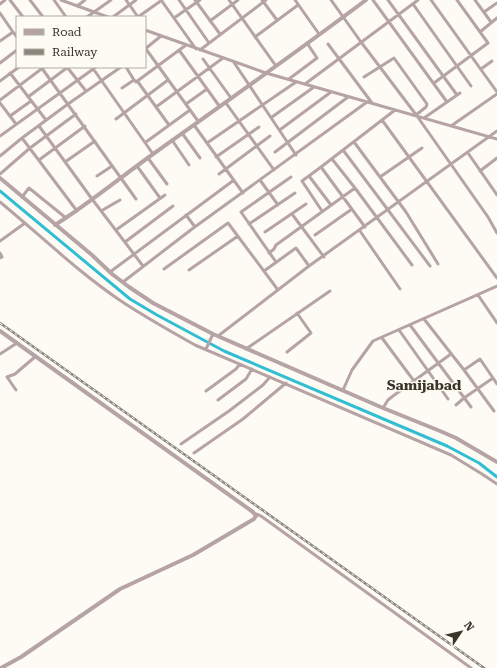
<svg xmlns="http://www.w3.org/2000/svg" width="497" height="668" viewBox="0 0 497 668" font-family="'Roboto Serif',serif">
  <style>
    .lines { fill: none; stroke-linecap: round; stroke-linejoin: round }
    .canal { stroke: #31bed3; stroke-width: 3 }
    .minor { stroke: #b5a3a5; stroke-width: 3 }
    .tertiary { stroke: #b5a3a5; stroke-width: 4 }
    .rail-casing { stroke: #8a867c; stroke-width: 2.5 }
    .rail { stroke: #fdfbf4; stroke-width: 1; stroke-dasharray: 3; stroke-linecap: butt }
    .labels { text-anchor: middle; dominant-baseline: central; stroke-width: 3; stroke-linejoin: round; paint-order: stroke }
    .neighbourhood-label { font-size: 14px; font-weight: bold; fill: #3a3528; stroke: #fdfbf4 }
  </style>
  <rect width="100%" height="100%" fill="#fdfbf4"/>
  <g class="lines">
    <path class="canal" d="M0 191 130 299 157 315 224 351 447 446 479 463 497 477"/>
    <path class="minor" d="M10 0 23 17
      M30 0 43 17
      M54 0 66 17
      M61 0 108 17
      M126 0 138 17 162 0
      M161 0 196 49
      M179 0 209 43
      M195 0 220 34
      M229 0 276 66
      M262 0 277 20
      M295 0 319 34
      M331 0 361 42 417 116 488 217 497 233
      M373 0 447 102
      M388 0 457 95
      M431 0 497 92
      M475 0 491 22
      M0 4 5 0
      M413 4 471 86
      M77 6 85 0
      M484 12 497 3
      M0 13 13 32 0 41
      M87 17 111 0
      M113 17 136 0
      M174 18 200 0
      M210 21 238 0
      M145 30 266 73 497 139
      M13 32 17 37
      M480 32 497 18
      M255 37 298 5
      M328 44 372 103
      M145 49 161 36
      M146 49 198 121
      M179 50 220 107
      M200 50 266 0
      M203 59 231 98
      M233 61 296 155
      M0 63 17 50
      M41 67 136 199
      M67 67 86 91
      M92 67 153 154
      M126 67 134 80 138 82 169 125
      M481 69 492 61
      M10 73 46 120
      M364 77 394 58 427 104 426 107 416 115
      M289 79 317 58 307 43
      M0 81 19 67
      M136 82 186 45
      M434 83 488 43 457 0
      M305 84 418 0
      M122 88 134 80
      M28 97 68 67
      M0 100 44 67
      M0 103 16 124
      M226 103 274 170
      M186 104 207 89
      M156 107 223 58
      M10 116 31 101
      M272 117 314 87
      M424 118 460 93
      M116 119 168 80
      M382 120 497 278
      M194 125 243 193
      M39 126 92 199 143 266
      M451 126 497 94
      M281 129 331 92
      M182 133 200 158
      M0 136 96 67
      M172 140 189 165
      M146 142 190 110
      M354 142 406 212 438 264
      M207 143 296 82
      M343 150 430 266
      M275 152 348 97
      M468 153 497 195
      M0 156 22 138
      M216 157 259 127
      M148 158 167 184
      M332 159 355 188
      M39 160 85 126
      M65 162 95 141
      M137 166 160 198
      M321 167 395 110
      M480 171 497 158
      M0 174 30 148 76 114
      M219 174 270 136
      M97 176 112 166
      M309 176 331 205
      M380 177 422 148
      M260 180 278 205
      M22 197 29 188 66 218
      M0 202C40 235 78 272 121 301 145 317 170 331 195 345L451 455 482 474 497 484
      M77 211 22 138 68 104 121 67
      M101 211 120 200
      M322 211 302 181 321 167 365 227
      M292 214 324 257
      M186 215 195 227
      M249 224 295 193
      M116 230 165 195
      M360 231 400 289
      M265 232 306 204
      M315 235 352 209
      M0 241 25 223
      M125 242 173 206
      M0 253 2 257 0 258
      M269 253 274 249 276 245 355 188 412 265
      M276 262 241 212 291 177
      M164 269 228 223 278 290
      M189 270 238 236
      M264 271 296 248 309 266
      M110 272 234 180
      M123 282 192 229 367 102
      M478 295 497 323
      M424 319 464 370 494 411
      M410 325 471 407
      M399 330 448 399
      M218 336 309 266 497 131
      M382 338 414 381
      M206 349 213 334
      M246 349 330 291
      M287 352 311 333 297 313
      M0 354 17 343
      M493 378 497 384
      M16 390 7 377 15 374 36 356
      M343 390 352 370 373 341 497 286
      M206 391 236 369 240 364
      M218 400 246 379 252 369
      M456 405 464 398 493 378 480 359 464 370
      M383 408 388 400 393 396 451 354
      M181 444 229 411 263 385 270 377
      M194 453 243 419 286 383
      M256 514 261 516 471 668"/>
    <path class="tertiary" d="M0 178 92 255 112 274 129 287 153 303 213 334 383 408 440 431 456 438 497 462
      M55 225C90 203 122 176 156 152 226 102 297 52 366 0
      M0 331 253 512 256 516 254 519 193 555 120 589 21 657 1 668"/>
    <defs>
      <path id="rail" d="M0 323 484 668"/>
    </defs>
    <use href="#rail" class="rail-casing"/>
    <use href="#rail" class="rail"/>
  </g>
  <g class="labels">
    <g class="neighbourhood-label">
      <text x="424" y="385">Samijabad</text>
    </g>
  </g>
  <rect x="16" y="16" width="130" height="52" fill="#fdfbf4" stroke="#afaca2"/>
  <rect x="24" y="29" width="20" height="6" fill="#b5a3a5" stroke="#afaca2"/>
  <text x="52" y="36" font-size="12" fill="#3a3528">Road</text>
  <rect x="24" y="49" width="20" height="6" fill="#8a867c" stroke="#afaca2"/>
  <text x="52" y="56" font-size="12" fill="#3a3528">Railway</text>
  <g transform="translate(461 632) rotate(55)" stroke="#fdfbf4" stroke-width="3" paint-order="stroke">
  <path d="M0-3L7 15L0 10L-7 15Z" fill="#3a3528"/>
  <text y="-6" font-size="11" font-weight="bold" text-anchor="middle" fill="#3a3528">N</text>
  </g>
</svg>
